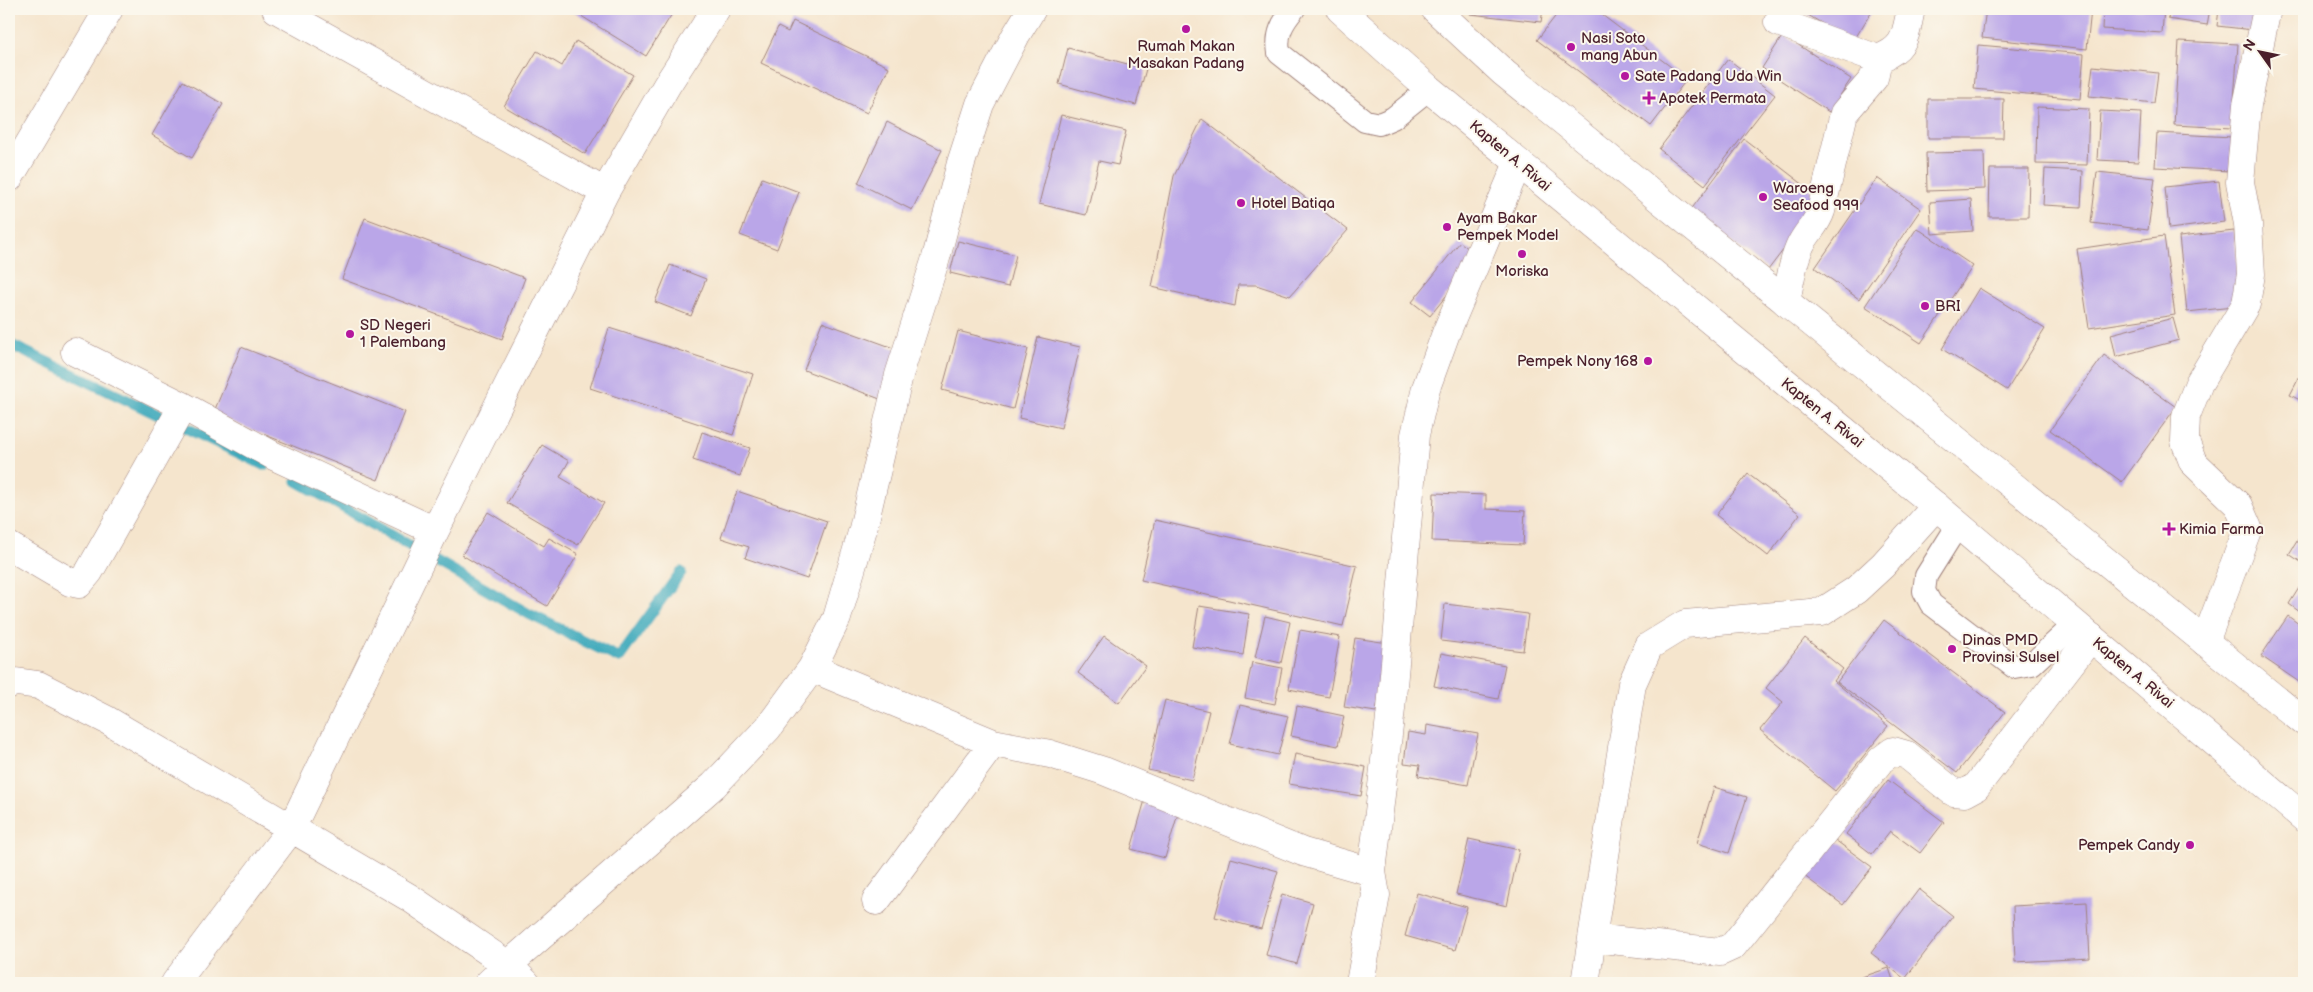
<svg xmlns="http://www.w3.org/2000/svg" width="2313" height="992" viewBox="0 0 2313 992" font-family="'Balsamiq Sans',sans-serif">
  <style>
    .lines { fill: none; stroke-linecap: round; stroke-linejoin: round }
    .stream { stroke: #3ca9bb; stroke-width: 11 }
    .building { fill: #baa6e8 }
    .service-casing { stroke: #a0827c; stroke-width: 24 }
    .minor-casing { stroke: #a0827c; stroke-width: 29 }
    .primary-casing { stroke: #a0827c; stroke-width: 29 }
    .service { stroke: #fff; stroke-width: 22 }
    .minor { stroke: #fff; stroke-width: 28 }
    .primary { stroke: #fff; stroke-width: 28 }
    .poi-dot { fill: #b5179e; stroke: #fbf7ec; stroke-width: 2 }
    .labels { text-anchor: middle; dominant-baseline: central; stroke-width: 4; stroke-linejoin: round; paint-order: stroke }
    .poi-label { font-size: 15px; fill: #4a1f2b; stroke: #fbf7ec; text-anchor: start }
    .street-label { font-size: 15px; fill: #4a1f2b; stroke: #fbf7ec }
  </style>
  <rect width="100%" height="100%" fill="#fbf7ec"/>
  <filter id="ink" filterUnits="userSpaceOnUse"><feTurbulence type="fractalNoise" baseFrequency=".02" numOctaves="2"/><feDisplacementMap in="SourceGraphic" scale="10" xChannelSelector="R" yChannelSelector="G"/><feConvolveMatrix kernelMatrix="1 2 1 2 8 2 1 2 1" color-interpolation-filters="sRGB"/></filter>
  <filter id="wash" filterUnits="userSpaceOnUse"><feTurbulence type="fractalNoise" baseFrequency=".0096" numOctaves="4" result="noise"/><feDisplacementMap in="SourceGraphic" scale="20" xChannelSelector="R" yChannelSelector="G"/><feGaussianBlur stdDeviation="1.12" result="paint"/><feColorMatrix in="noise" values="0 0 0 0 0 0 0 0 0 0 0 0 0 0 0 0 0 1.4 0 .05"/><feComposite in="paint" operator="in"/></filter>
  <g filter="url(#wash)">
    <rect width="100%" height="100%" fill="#f5e5cd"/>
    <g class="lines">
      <path class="stream" d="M9 344 264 465
        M297 481 529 614 619 658 681 572"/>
    </g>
    <g id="blocks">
      <path class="building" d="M570 9H675L646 56Z
        M1471 9H1543L1541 22 1470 14Z
        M1561 9H1594L1687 79 1651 126 1537 40Z
        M1798 9H1873L1853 42Z
        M1986 9H2091L2087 49 1982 38Z
        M2103 9H2164L2162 33 2102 29Z
        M2170 9H2210L2207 25 2168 19Z
        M2219 9H2256L2253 30 2217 26Z
        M793 21 889 67 867 113 761 63 778 27 788 32Z
        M1783 35 1851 79 1829 112 1762 68Z
        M576 41 633 75 585 154 504 106 537 51 562 66Z
        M2179 41 2238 44 2232 128 2174 125Z
        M1978 45 2084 54 2080 99 1974 89Z
        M1068 48 1146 69 1136 105 1059 84Z
        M1728 59 1775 95 1705 185 1659 149Z
        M2093 66 2158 73 2154 103 2089 96Z
        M183 81 223 104 192 158 152 135Z
        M1928 99H2004L2003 138H1928Z
        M2037 107 2089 109 2087 165 2036 164Z
        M2100 111 2141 113 2138 162 2097 160Z
        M1061 115 1126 131 1118 165 1099 161 1086 215 1039 204Z
        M1202 119 1348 230 1290 296 1256 285H1238L1235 306 1152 287 1174 176Z
        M887 122 942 150 912 210 858 183Z
        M2157 133 2232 137 2230 171 2155 167Z
        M1744 139 1822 199 1768 270 1690 211Z
        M1984 152 1985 189 1927 191 1926 153Z
        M1990 169H2029L2028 217H1989Z
        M2045 169 2083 171 2081 207 2043 205Z
        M2097 172 2155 178 2148 230 2091 223Z
        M762 178 799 192 777 249 740 235Z
        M1877 178 1921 209 1859 299 1815 268Z
        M2219 181 2224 222 2169 229 2165 187Z
        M1971 199 1973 231 1932 234 1930 202Z
        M365 218 525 278 502 339 342 279Z
        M1917 228 1973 266 1921 343 1865 306Z
        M2234 231 2242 306 2187 312 2179 237Z
        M2164 236 2175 315 2089 328 2077 249Z
        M958 241 1016 255 1008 287 950 273Z
        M1460 242 1478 256 1430 316 1412 302Z
        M670 265 706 279 691 316 655 302Z
        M1979 288 2045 329 2007 390 1942 349Z
        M2173 318 2179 340 2116 357 2111 334Z
        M822 322 899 350 880 399 804 370Z
        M609 328 753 374 733 435 590 388Z
        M958 331 1028 349 1013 409 942 390Z
        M1038 337 1080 347 1061 428 1019 418Z
        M241 347 405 412 378 480 213 414Z
        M2104 355 2176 407 2122 482 2050 430Z
        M2304 368V402L2290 395Z
        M702 432 750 448 740 476 693 460Z
        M542 445 569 461 560 477 604 503 578 545 507 503Z
        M1748 474 1800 514 1768 556 1716 515Z
        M737 491 827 521 807 579 745 558 749 547 721 538Z
        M1434 493 1486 495V509L1525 511 1523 545 1432 541Z
        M488 512 544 546 549 538 578 554 547 606 462 555Z
        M1155 520 1357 566 1343 626 1141 580Z
        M2304 530V564L2289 554Z
        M2304 580V615L2289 604Z
        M1445 604 1528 614 1523 651 1441 641Z
        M1199 606 1249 614 1243 655 1192 647Z
        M1265 616 1290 622 1281 663 1255 657Z
        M2288 616 2304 628V674L2299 682 2261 656Z
        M1884 620 2005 712 1957 773 1837 682Z
        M1300 630 1340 637 1329 697 1289 689Z
        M1104 636 1146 666 1119 703 1078 673Z
        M1355 638 1388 643 1376 712 1344 707Z
        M1805 638 1843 669 1834 681 1888 726 1835 791 1760 730 1783 702 1766 688Z
        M1441 653 1505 665 1498 699 1434 686Z
        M1252 662 1282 668 1275 704 1245 698Z
        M1165 700 1209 711 1192 780 1148 770Z
        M1240 705 1288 716 1278 755 1230 744Z
        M1297 706 1344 716 1338 746 1291 736Z
        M1427 725 1478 734 1468 785 1418 776 1420 765 1404 763 1408 732 1426 735Z
        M1295 754 1366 767 1361 796 1289 784Z
        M1888 780 1944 822 1920 853 1890 831 1872 854 1846 834Z
        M1714 787 1747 797 1729 853 1697 843Z
        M1145 800 1179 810 1165 858 1131 849Z
        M1831 837 1872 867 1843 905 1803 875Z
        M1469 839 1519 850 1507 906 1456 894Z
        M1231 858 1278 871 1261 929 1215 917Z
        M1919 889 1953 916 1905 979 1871 953Z
        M1417 893 1467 907 1455 950 1405 936Z
        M1282 894 1313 903 1297 964 1266 955Z
        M2087 902 2090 958 2015 962 2013 906Z
        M1889 968 1894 983H1851L1850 981Z"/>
    </g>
  </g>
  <g filter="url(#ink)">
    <use href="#blocks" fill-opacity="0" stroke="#a0827c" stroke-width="1"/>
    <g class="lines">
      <defs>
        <path id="service" d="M1294 9C1282 23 1276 34 1279 53L1365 121 1379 124 1393 118 1429 89
          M1958 525 1926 576 1924 591 1931 604 2014 667 2032 664 2075 624"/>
        <path id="minor" d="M276 9 605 192
          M1778 22 1878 59C1906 48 1905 36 1911 9
          M9 178 109 9
          M1786 302C1790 283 1792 262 1801 244 1807 232 1817 224 1821 211L1844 113 1874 78 1878 59
          M75 352 183 406 274 456 435 531
          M9 546 70 582 79 584 89 572 183 406
          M2205 642 2248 528 2238 505 2193 462 2185 441 2186 416 2199 383 2246 304 2251 274 2248 224 2240 182 2247 105 2267 9
          M812 668 993 743 1050 754 1104 771 1303 852 1372 872
          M9 684 16 682 38 685 107 720 410 898 508 965 526 983
          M876 901 993 743
          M1593 938 1720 952 1733 946 1881 760 1893 751 1907 755 1953 792 1965 793 1976 787 2091 637
          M175 983 291 829 435 531 605 192 667 85 716 9
          M489 983 508 965 714 785 768 728 812 668 837 618 863 529 899 375 936 258 961 163 980 104 1016 35 1032 9
          M1360 983 1376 895 1372 872 1391 709 1415 435 1426 388 1446 333 1518 163
          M1585 983 1632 684 1649 646 1685 624 1822 612 1856 590 1883 565 1936 506"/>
        <path id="primary" d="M1340 9 1429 89 1936 506 2304 818
          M1435 9 1504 73 2304 722"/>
      </defs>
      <use href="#service" class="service-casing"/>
      <use href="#minor" class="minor-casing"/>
      <use href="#primary" class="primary-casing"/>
      <use href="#service" class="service"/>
      <use href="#minor" class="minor"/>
      <use href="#primary" class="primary"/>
    </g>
  </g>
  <g class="poi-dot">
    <circle cx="1186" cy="29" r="5"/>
    <circle cx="1571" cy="47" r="5"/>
    <circle cx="1625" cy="76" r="5"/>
    <path d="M1646.5 90.5h5v5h5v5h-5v5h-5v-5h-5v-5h5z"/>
    <circle cx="1763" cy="197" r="5"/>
    <circle cx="1241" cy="203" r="5"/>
    <circle cx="1447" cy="227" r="5"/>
    <circle cx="1522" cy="254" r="5"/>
    <circle cx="1925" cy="306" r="5"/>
    <circle cx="350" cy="334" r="5"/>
    <circle cx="1648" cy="361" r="5"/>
    <path d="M2166.5 521.5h5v5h5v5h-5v5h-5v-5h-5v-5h5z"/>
    <circle cx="1952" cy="649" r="5"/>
    <circle cx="2190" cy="845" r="5"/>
  </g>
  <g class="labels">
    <g class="poi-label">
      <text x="1581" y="38">Nasi Soto<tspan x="1581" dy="17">mang Abun</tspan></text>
      <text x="1186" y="46" text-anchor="middle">Rumah Makan<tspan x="1186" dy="17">Masakan Padang</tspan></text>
      <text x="1635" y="76">Sate Padang Uda Win</text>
      <text x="1659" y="98">Apotek Permata</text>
      <text x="1773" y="188">Waroeng<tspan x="1773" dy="17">Seafood 999</tspan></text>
      <text x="1251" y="203">Hotel Batiqa</text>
      <text x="1457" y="218">Ayam Bakar<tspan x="1457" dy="17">Pempek Model</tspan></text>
      <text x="1522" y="271" text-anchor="middle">Moriska</text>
      <text x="1935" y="306">BRI</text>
      <text x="360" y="325">SD Negeri<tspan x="360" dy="17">1 Palembang</tspan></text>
      <text x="1638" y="361" text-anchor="end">Pempek Nony 168</text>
      <text x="2179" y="529">Kimia Farma</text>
      <text x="1962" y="640">Dinas PMD<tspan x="1962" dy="17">Provinsi Sulsel</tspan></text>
      <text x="2180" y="845" text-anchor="end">Pempek Candy</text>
    </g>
    <g class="street-label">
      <text transform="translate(1510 156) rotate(40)">Kapten A. Rivai</text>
      <text transform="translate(1822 413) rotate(39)">Kapten A. Rivai</text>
      <text transform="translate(2133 673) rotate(40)">Kapten A. Rivai</text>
    </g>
  </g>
  <rect width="2313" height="992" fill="none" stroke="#fbf7ec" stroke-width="30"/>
  <g transform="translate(2260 52) rotate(303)" stroke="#fbf7ec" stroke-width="4" paint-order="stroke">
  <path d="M0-4L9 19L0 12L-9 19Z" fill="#4a1f2b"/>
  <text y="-8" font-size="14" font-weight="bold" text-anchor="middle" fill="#4a1f2b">N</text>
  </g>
</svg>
